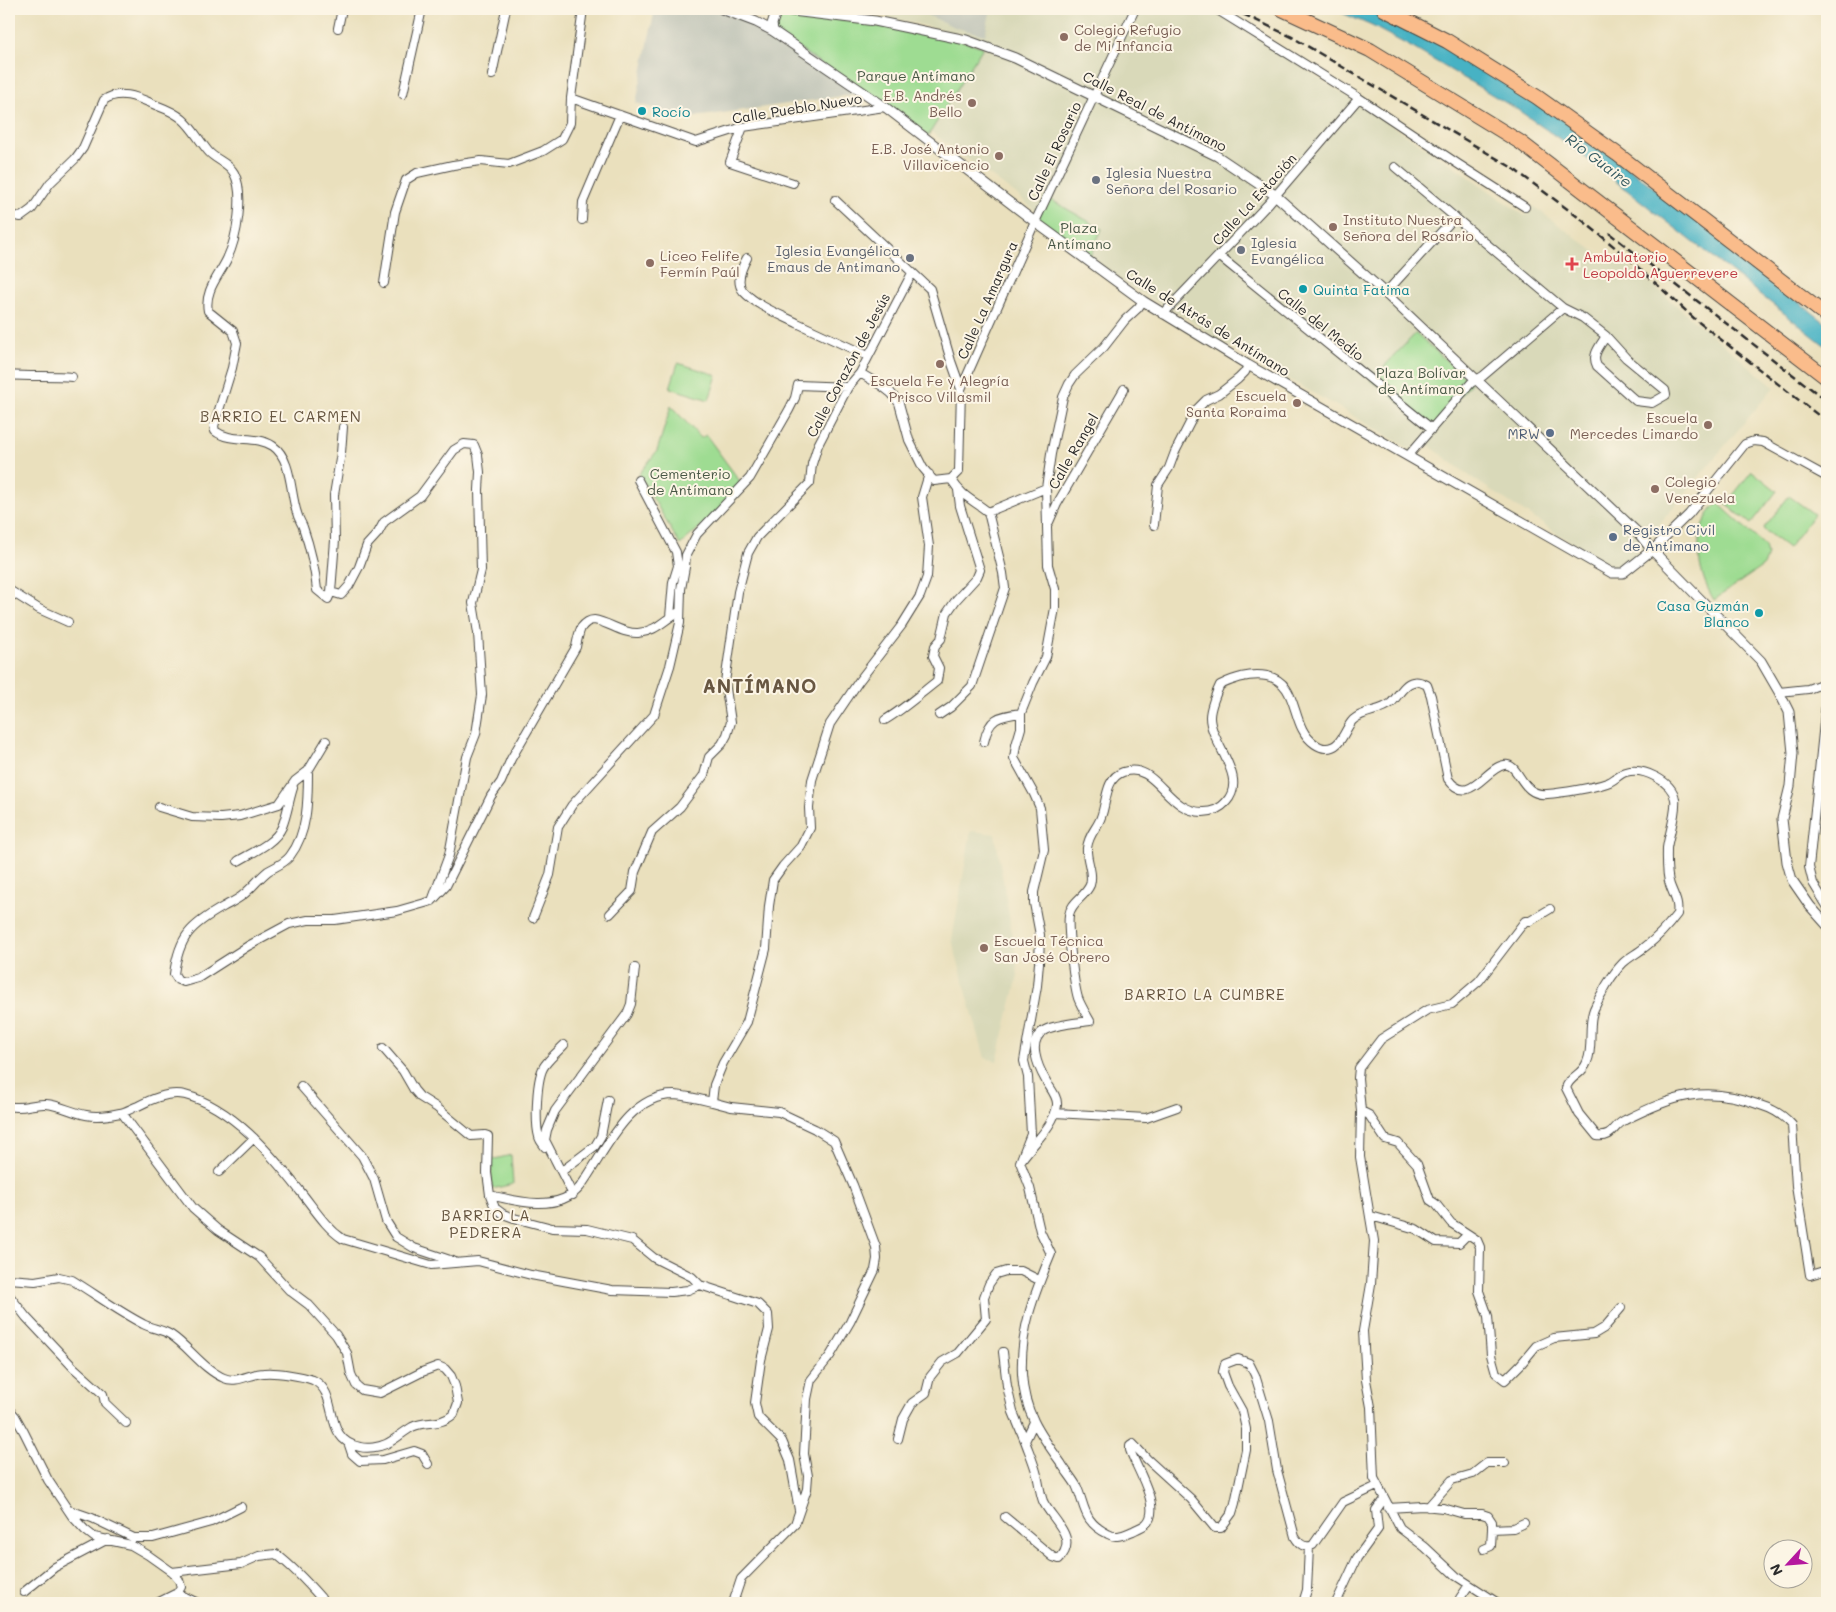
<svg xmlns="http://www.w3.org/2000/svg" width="1836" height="1612" viewBox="0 0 1836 1612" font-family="Mali,sans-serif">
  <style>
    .built { fill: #d9d9b9 }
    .industrial { fill: #c2c6b9 }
    .green { fill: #9edc92; stroke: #64845e }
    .water { fill: #46b2c4; stroke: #386e78 }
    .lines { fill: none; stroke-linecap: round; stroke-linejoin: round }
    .minor-casing { stroke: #484641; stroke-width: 10 }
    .tertiary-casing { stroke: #484641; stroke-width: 11 }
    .motorway-casing { stroke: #484641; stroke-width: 16 }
    .minor { stroke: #fff; stroke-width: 8 }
    .tertiary { stroke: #fff; stroke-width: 9 }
    .motorway { stroke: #fabc8b; stroke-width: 14 }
    .rail { stroke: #2b2b2b; stroke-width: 2.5; stroke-dasharray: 8 4; stroke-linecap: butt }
    .education-dot { fill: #8d6e63; stroke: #fcf5e5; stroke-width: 2 }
    .culture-dot { fill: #0f9aa8; stroke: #fcf5e5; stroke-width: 2 }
    .worship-dot { fill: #6b7280; stroke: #fcf5e5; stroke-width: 2 }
    .health-dot { fill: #e0444e; stroke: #fcf5e5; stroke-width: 2 }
    .service-dot { fill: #5c6f8a; stroke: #fcf5e5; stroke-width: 2 }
    .labels { text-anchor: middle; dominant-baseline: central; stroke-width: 4; stroke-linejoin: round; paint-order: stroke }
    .education-label { font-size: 14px; fill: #785e54; stroke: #fcf5e5; text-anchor: start }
    .park-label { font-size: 14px; fill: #485745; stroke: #fcf5e5 }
    .street-label { font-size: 14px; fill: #2b2b2b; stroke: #fcf5e5 }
    .culture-label { font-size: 14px; fill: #0d838f; stroke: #fcf5e5; text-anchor: start }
    .worship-label { font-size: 14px; fill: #5b616d; stroke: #fcf5e5; text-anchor: start }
    .health-label { font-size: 14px; fill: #be3a42; stroke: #fcf5e5; text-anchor: start }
    .service-label { font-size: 14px; fill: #4e5e75; stroke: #fcf5e5; text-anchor: end }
    .water-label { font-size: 15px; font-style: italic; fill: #345a61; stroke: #fcf5e5 }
    .neighbourhood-label { font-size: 15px; letter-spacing: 1px; fill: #685742; stroke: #fcf5e5 }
    .district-label { font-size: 19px; font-weight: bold; letter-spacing: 1px; fill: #685742; stroke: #fcf5e5 }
  </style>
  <rect width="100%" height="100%" fill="#fcf5e5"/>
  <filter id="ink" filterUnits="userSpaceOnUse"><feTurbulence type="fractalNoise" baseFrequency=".02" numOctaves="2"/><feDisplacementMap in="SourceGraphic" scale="10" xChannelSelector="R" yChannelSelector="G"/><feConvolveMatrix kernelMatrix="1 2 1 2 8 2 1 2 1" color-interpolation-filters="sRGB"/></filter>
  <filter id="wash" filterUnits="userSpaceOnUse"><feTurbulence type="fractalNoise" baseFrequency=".0096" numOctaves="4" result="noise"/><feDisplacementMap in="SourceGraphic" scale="20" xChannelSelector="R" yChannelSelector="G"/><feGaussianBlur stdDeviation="1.12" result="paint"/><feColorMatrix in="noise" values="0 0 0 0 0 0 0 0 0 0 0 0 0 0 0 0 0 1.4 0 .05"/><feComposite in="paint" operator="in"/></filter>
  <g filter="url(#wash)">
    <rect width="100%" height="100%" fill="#eae0bd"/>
    <path class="built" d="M853 9H1212L1245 26 1319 78 1452 165 1525 216 1533 206 1609 262 1616 255 1774 387 1651 534 1634 558 1623 568 1613 567 1561 536 1471 477 1422 440 1411 450 1333 404 1216 339 1188 319 1146 296 1105 271 1018 196 931 132 973 37Z
      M971 831 995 834 1016 957 1018 976 997 1061 985 1058 952 940Z"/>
    <path class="industrial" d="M655 9H721L773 31 864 93 694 117 661 111 636 103Z
      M913 9H991L985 35 957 28Z"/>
    <path class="green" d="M777 9 953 38 983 47 928 136 773 31Z
      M1046 197 1102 229 1088 261 1035 222Z
      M1416 333 1471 383 1432 429 1371 380Z
      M678 363 717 375 709 400 670 388Z
      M671 406 701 438 706 435 742 484 715 514 680 545 639 474 657 451Z
      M1752 471 1777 491 1751 524 1726 504Z
      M1789 496 1814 514 1788 548 1763 529Z
      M1718 503 1765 546 1767 555 1763 566 1714 600C1696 571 1690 528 1718 503Z
      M511 1155 513 1184 492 1189 491 1160Z"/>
    <path class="water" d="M1333 9H1379L1422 32 1588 136 1827 324V347L1577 151 1518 110 1413 48 1372 26Z"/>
  </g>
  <g filter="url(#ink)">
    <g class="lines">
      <defs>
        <path id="minor" d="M1216 9 1359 98 1458 164 1525 207
          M338 28 342 9
          M492 75 506 9
          M403 94 422 9
          M571 98 696 142 743 127 885 107
          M743 127 730 162 793 183
          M1395 167 1563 308 1583 318 1606 336 1626 358 1665 390 1666 395 1652 403 1636 401 1597 366C1591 355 1600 346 1606 336
          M835 200 930 289 951 361 961 389
          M9 211 15 216 21 217 32 209 50 183 75 159 83 148 104 100C121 88 141 99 158 106 188 117 189 127 208 151 215 160 228 162 234 173 245 194 237 238 227 259 219 276 204 291 208 311L233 331 237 343 232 368 214 426 215 431C232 444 255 434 273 446 292 459 290 493 297 513 298 518 301 522 303 527 310 547 315 569 317 590L328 599 331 592 341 595 349 586 359 567 367 545 378 533 384 522 420 496 454 450 464 444 474 445 478 455 480 472 479 490 481 570 473 603 478 633 482 695 476 734 467 757 449 855 432 901
          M582 220 583 202 620 115
          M1219 256 1432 429
          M747 258C742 267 735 281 743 291 757 306 779 314 797 323 821 334 844 345 868 356
          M384 283 395 212 406 180 417 173 453 165 481 161 509 164 543 151 562 139 570 123 571 98 583 9
          M1380 291 1384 292 1390 288 1455 217
          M1143 301 1138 308 1125 320 1104 347 1075 375 1069 384 1063 397 1051 454 1046 488 1048 565 1055 589V608L1046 657 1033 683 1021 713V728L1016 745 1014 758 1034 794 1040 808 1044 850 1034 892V903L1040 935 1039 963 1037 986 1024 1061 1028 1077 1031 1134 1020 1162 1030 1188 1040 1231 1051 1254C1034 1295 1020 1329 1022 1374 1024 1412 1040 1434 1061 1463 1065 1470 1072 1478 1076 1485 1086 1507 1082 1521 1108 1534 1116 1539 1125 1534 1133 1531 1140 1527 1147 1526 1150 1518 1157 1500 1136 1467 1130 1450V1446L1133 1444 1147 1459 1191 1499 1215 1528H1221L1232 1513 1235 1503 1246 1450V1429L1242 1411 1228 1386 1223 1372 1225 1364 1238 1359 1249 1363 1255 1375 1269 1421 1277 1470 1295 1537C1299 1544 1305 1549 1313 1545L1343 1502 1377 1486
          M1163 314 1269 203 1359 98
          M860 373 882 386 891 393 899 403 909 440 923 468 934 481 951 479
          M9 375C30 377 51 375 72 377
          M1408 456 1471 383 1483 376 1563 308
          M951 479 959 471 961 389 1035 222 1135 9
          M951 479C963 498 972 499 988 512L1046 488
          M638 480 676 552 678 566 673 582 670 617
          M1049 522 1057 504 1124 389
          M1154 525 1158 485 1169 468 1175 452 1197 409 1206 400 1219 394 1238 379 1245 372 1248 365
          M1652 550 1689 514 1745 444 1754 441 1763 442 1827 477
          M9 590 39 609 68 622
          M331 592 335 540 334 495 341 453 343 427
          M1779 692 1808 689 1827 682
          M1827 694 1809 867 1813 883 1827 906
          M939 715 951 707 972 686 1005 588 1003 573 988 512
          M885 720C904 709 920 694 937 681L939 668 933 656 935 646 941 639 947 613 956 600 977 577 980 570 960 506 958 490
          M984 742C989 718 998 716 1021 713
          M308 771C308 799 308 833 290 856 284 864 276 866 268 871 259 878 252 888 243 895 237 900 230 903 223 907 191 925 179 936 174 974L178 980 184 982 198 978 248 946 289 924 308 920H335L397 911 432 901 446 886 491 796 501 782 511 759 576 647C577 641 579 633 581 628 584 624 589 620 594 620 609 622 622 634 638 633 657 631 663 620 679 612
          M159 807 192 817 221 818 240 816 279 804 295 781 308 771 326 741
          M238 861C253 852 275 843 282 827 287 815 289 800 293 788
          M610 914 632 891 635 872 652 832 680 807 704 775 709 757 722 744 727 735 731 722 725 682 738 592 748 553 757 537 810 483 812 464 818 445 848 387 860 373 912 273
          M533 918 550 875 558 827 572 805 654 715 670 666 680 623 681 589 685 567 686 555 697 534 750 478 789 410 795 398 798 385 848 387
          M383 1048 403 1071 414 1090 420 1097 436 1107 471 1136 485 1135 488 1136 487 1173 490 1195
          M301 1086 362 1156 374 1179 386 1221 396 1237 414 1248 453 1261
          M9 1106C23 1110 32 1103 46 1104 60 1105 73 1113 86 1115 96 1117 111 1115 120 1113 126 1112 132 1108 138 1106 151 1099 170 1091 185 1095 232 1107 271 1154 300 1191 314 1208 325 1227 343 1239L431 1265 478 1261 531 1275 612 1290 671 1292 688 1290 700 1285 758 1304 768 1314 769 1329 761 1360 755 1403 758 1417 782 1441 790 1460 799 1510
          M1361 1111 1369 1115 1385 1139 1398 1143 1417 1164 1430 1200 1436 1204 1451 1223 1468 1234
          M1055 1113 1146 1118 1177 1107
          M545 1147C543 1144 540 1141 539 1137 535 1123 536 1076 545 1065 550 1058 558 1051 564 1045
          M1020 1162C1030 1146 1055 1126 1057 1105 1058 1097 1050 1088 1046 1081 1038 1067 1026 1040 1045 1030 1057 1024 1077 1023 1090 1021 1086 1014 1081 1006 1078 998 1074 985 1067 928 1069 915 1071 902 1085 897 1090 885 1094 872 1086 861 1087 848 1089 833 1097 829 1101 817 1107 802 1105 778 1123 772 1157 761 1166 812 1203 812 1212 812 1220 809 1226 802 1249 777 1210 743 1210 717 1210 709 1216 693 1220 685 1235 678 1250 673 1267 676 1301 683 1289 727 1315 744 1318 746 1321 748 1325 748 1342 749 1344 729 1353 720 1364 710 1380 712 1391 703 1398 697 1403 684 1413 682 1418 680 1423 683 1427 685L1431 696 1448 779C1469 808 1485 768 1504 765 1520 762 1520 797 1547 794 1561 793 1593 788 1607 783 1614 781 1619 774 1626 772 1643 767 1672 781 1675 799 1677 812 1669 834 1667 848 1667 859 1666 874 1670 885 1674 896 1679 903 1677 914 1668 926 1657 938 1645 947 1638 953 1629 957 1623 963 1612 974 1600 995 1594 1009 1587 1026 1594 1047 1587 1062 1582 1076 1570 1075 1566 1088L1579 1114 1597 1136C1614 1138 1612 1126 1625 1120 1674 1096 1705 1084 1760 1105 1773 1109 1783 1114 1792 1125L1796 1186 1810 1275 1827 1270
          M562 1171 595 1146 601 1136 608 1100
          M219 1172 254 1138
          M573 1195 545 1140 547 1130 555 1111 627 1014 631 1004 635 968
          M1371 1216 1416 1229 1436 1242 1459 1243 1468 1234 1477 1240 1480 1247 1479 1291 1488 1316 1491 1355 1496 1373 1505 1380 1521 1364 1536 1346 1554 1338 1594 1334 1604 1328 1621 1308
          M9 1279 35 1281 59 1277 72 1280C95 1294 118 1311 143 1324 152 1329 162 1329 171 1335 189 1347 203 1369 224 1378 237 1384 251 1373 264 1373 277 1372 302 1376 313 1380 341 1393 321 1440 360 1447 368 1449 379 1447 386 1444 395 1440 403 1432 412 1427 428 1419 437 1428 454 1414L458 1403 455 1386 451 1376 445 1369 438 1366 422 1372 380 1393 362 1390 356 1385 351 1374 347 1353 336 1335 309 1305 289 1290 259 1257 218 1230 193 1208 122 1113
          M700 1285 692 1277 654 1258 632 1240 587 1229 552 1228 514 1218 503 1214 495 1208 490 1195C518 1202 559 1212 580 1187 604 1155 626 1095 674 1095 687 1096 700 1099 712 1102
          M9 1295 26 1317 73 1367 103 1394 105 1403 126 1423
          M1003 1352 1007 1386 1013 1412 1025 1441
          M9 1409 15 1416 24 1432 48 1480 72 1516 85 1530 94 1537 131 1545 148 1555 172 1572 179 1580 181 1587 177 1593 157 1603
          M9 1426 15 1416
          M898 1439 903 1419 912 1403 926 1393 930 1377 942 1362 958 1353 986 1319 984 1297 989 1284 996 1274 1006 1271H1021L1039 1280
          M349 1445 352 1454 360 1461 383 1460 414 1451 422 1454 428 1464
          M1428 1507 1452 1480 1473 1474 1487 1463H1505
          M1388 1508 1423 1506 1443 1508 1464 1514H1482L1488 1516 1492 1522V1529L1513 1528 1524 1523
          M69 1510 92 1518 134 1538H153L211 1522 241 1507
          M1005 1517 1053 1557 1059 1559C1080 1538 1051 1519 1043 1501 1040 1493 1039 1483 1037 1475 1034 1463 1029 1452 1025 1441L1034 1422
          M1484 1549 1491 1546 1492 1529
          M172 1572 241 1564 259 1556 276 1554C293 1567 307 1582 321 1598L320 1603
          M24 1592 55 1567 108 1539
          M177 1593 198 1603
          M733 1603 741 1579 795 1524 807 1489 808 1476 804 1454 807 1399 811 1380 830 1356 850 1322 875 1270 877 1259 876 1247 853 1185 834 1141 815 1129 779 1112 731 1107 712 1102 714 1085 723 1063 747 1022 766 949 769 906 773 880 783 866 801 846 810 828 809 808 812 780 830 724 859 681 902 625 920 596 927 577 929 546 922 497 929 474
          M1303 1603 1307 1590 1309 1547
          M1336 1603 1357 1558 1378 1529 1376 1510 1384 1499
          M1459 1603 1460 1598 1469 1585
          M1498 1603 1456 1576 1425 1547 1400 1528 1374 1478 1371 1407 1366 1380 1363 1331 1371 1284 1374 1241 1360 1157 1361 1111 1358 1078 1359 1068 1381 1039 1427 1010 1452 1004 1465 993 1479 981 1525 921H1530L1550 909"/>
        <path id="tertiary" d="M722 9 756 22 773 31 885 107 1035 222 1143 301 1248 365 1612 573H1623L1652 550
          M776 9 875 21 966 40 1015 58 1217 156 1275 195 1384 292 1640 535 1652 550 1761 661 1779 692 1789 712 1793 753 1790 786 1782 819 1787 862 1792 880 1810 906 1827 925
          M773 31 772 24 777 9"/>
        <path id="motorway" d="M1282 9 1370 50 1520 142 1827 378
          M1384 9 1447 41 1537 97 1617 154 1827 316"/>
      </defs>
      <use href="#minor" class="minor-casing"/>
      <use href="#tertiary" class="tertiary-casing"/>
      <use href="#motorway" class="motorway-casing"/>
      <use href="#minor" class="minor"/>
      <use href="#tertiary" class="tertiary"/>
      <use href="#motorway" class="motorway"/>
      <path class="rail" d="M1232 9 1292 37 1511 167 1582 220 1629 259 1696 320 1827 422
        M1609 233 1827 401"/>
    </g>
  </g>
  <g class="education-dot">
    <circle cx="1064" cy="37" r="5"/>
    <circle cx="972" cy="103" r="5"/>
    <circle cx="999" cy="156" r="5"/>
    <circle cx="1333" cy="227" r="5"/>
    <circle cx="650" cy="263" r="5"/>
    <circle cx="940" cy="364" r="5"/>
    <circle cx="1297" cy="403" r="5"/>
    <circle cx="1708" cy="425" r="5"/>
    <circle cx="1655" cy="489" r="5"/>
    <circle cx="984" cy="948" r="5"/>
  </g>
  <g class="culture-dot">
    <circle cx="642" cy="111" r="5"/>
    <circle cx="1303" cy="289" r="5"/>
    <circle cx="1759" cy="613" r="5"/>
  </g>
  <g class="worship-dot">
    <circle cx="1096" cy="180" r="5"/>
    <circle cx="1241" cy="250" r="5"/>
    <circle cx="910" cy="258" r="5"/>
  </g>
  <path class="health-dot" d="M1569.5 256.5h5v5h5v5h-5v5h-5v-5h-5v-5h5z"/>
  <g class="service-dot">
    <circle cx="1550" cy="433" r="5"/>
    <circle cx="1613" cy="537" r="5"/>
  </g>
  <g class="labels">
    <g class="education-label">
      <text x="1074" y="29">Colegio Refugio<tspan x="1074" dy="16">de Mi Infancia</tspan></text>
      <text x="962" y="95" text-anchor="end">E.B. Andrés<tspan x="962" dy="16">Bello</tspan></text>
      <text x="989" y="148" text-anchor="end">E.B. José Antonio<tspan x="989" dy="16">Villavicencio</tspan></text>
      <text x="1343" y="219">Instituto Nuestra<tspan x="1343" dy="16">Señora del Rosario</tspan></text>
      <text x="660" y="255">Liceo Felife<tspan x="660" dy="16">Fermín Paúl</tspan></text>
      <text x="940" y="380" text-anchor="middle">Escuela Fe y Alegría<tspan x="940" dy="16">Prisco Villasmil</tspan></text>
      <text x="1287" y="395" text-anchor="end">Escuela<tspan x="1287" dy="16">Santa Roraima</tspan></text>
      <text x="1698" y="417" text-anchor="end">Escuela<tspan x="1698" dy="16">Mercedes Limardo</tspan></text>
      <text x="1665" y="481">Colegio<tspan x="1665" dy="16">Venezuela</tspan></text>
      <text x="994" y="940">Escuela Técnica<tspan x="994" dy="16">San José Obrero</tspan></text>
    </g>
    <g class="park-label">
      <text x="916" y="75">Parque Antímano</text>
      <text x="1079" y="227">Plaza<tspan x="1079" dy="16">Antímano</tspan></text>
      <text x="1421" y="372">Plaza Bolívar<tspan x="1421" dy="16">de Antímano</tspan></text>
      <text x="690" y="473">Cementerio<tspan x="690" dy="16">de Antímano</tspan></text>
    </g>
    <g class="street-label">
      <text transform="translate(797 108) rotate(-9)">Calle Pueblo Nuevo</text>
      <text transform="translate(1155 111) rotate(27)">Calle Real de Antímano</text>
      <text transform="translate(1054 151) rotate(-65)">Calle El Rosario</text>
      <text transform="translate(1254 199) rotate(-48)">Calle La Estación</text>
      <text transform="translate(987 300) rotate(-66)">Calle La Amargura</text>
      <text transform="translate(1208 322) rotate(32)">Calle de Atrás de Antímano</text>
      <text transform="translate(1321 324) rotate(39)">Calle del Medio</text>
      <text transform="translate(848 365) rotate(-62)">Calle Corazón de Jesús</text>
      <text transform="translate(1073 451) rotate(-60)">Calle Rangel</text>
    </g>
    <g class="culture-label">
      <text x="652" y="111">Rocío</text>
      <text x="1313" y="289">Quinta Fatima</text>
      <text x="1749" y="605" text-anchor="end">Casa Guzmán<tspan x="1749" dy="16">Blanco</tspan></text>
    </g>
    <g class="worship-label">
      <text x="1106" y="172">Iglesia Nuestra<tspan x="1106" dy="16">Señora del Rosario</tspan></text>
      <text x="1251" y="242">Iglesia<tspan x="1251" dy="16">Evangélica</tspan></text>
      <text x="900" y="250" text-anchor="end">Iglesia Evangélica<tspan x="900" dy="16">Emaus de Antimano</tspan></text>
    </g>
    <g class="health-label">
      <text x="1583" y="256">Ambulatorio<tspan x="1583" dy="16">Leopoldo Aguerrevere</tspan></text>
    </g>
    <g class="service-label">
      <text x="1540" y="433">MRW</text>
      <text x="1623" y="529" text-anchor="start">Registro Civil<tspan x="1623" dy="16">de Antimano</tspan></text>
    </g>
    <g class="water-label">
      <text transform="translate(1599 160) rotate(37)">Río Guaire</text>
    </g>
    <g class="neighbourhood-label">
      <text x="281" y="416">BARRIO EL CARMEN</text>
      <text x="1205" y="994">BARRIO LA CUMBRE</text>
      <text x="486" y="1215">BARRIO LA<tspan x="486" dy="17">PEDRERA</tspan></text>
    </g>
    <g class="district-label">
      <text x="760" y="685">ANTÍMANO</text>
    </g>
  </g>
  <rect width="1836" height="1612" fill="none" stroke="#fcf5e5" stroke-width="30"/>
  <g transform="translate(1788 1564) rotate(244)"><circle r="24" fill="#fcf5e5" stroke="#a8a49b"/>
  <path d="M0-4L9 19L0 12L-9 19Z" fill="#b5179e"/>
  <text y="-8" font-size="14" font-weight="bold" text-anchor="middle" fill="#2b2b2b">N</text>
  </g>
</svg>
